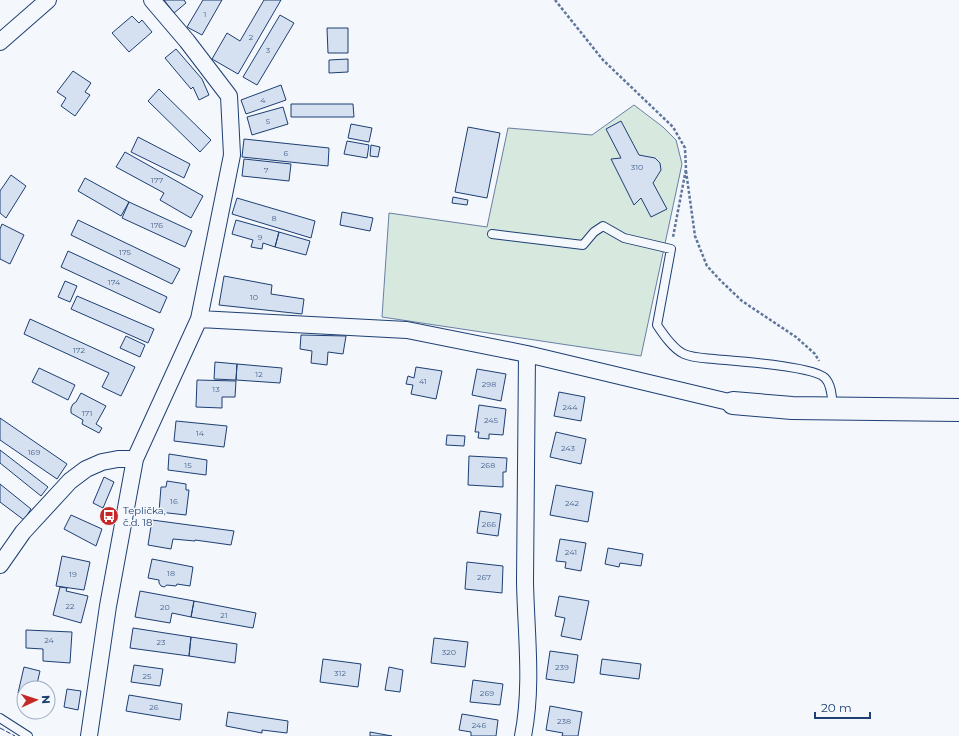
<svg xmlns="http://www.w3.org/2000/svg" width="959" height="736" viewBox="0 0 959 736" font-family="Montserrat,sans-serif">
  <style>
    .green { fill: #d7e8df; stroke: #687fa3 }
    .building { fill: #d5e0f0; stroke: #1d3f73 }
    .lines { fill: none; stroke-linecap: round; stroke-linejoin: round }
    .lane-casing { stroke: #1d3f73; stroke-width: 10 }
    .street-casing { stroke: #1d3f73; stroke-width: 18 }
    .secondary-casing { stroke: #1d3f73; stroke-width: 24 }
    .path { stroke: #5e769c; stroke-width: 2.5; stroke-dasharray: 3 2; stroke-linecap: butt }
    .lane { stroke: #f4f7fb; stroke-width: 8 }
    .street { stroke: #f4f7fb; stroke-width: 16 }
    .secondary { stroke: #f4f7fb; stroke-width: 22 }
    .fence { stroke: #1d3f73; stroke-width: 1; stroke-dasharray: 5 2; stroke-linecap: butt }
    .labels { text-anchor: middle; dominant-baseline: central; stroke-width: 3; stroke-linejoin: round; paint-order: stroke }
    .number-label { font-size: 8px; fill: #4b6792 }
    .poi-label { font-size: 10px; fill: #1d3f73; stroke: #f4f7fb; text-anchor: start }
  </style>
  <rect width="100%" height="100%" fill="#f4f7fb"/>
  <path class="green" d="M634 105 663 127 676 140 682 164 641 356 382 317 389 213 487 227 508 128 592 135Z"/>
  <path class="building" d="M164 0H184L186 3 174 13Z
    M203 0H222L202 35 187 27Z
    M264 0H281L238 74 212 59 227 33 240 41Z
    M280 15 294 23 257 85 243 77Z
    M132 16 139 23 142 20 152 32 129 52 112 33Z
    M327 28H348V53H328Z
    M176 49 202 79 209 95 199 100 193 87 191 89 165 58Z
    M348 59V72L329 73V60Z
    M73 71 91 83 85 92 90 95 75 116 61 106 66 98 57 92Z
    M281 85 286 100 246 114 241 100Z
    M159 89 211 140 200 152 148 101Z
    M291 104H353L354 117H291Z
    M283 107 288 124 252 135 247 117Z
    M621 121 639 155 655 158 660 163 661 170 653 183 667 209 651 217 641 198 634 205 611 159 621 158 606 129Z
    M351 124 372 128 369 142 348 138Z
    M468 127 500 133 487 198 455 192Z
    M138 137 190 164 184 178 131 152Z
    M244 139 329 148 328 166 242 157Z
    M347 141 369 145 367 158 344 154Z
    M371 145 380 147 378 157 370 156Z
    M125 152 203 196 191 218 160 200 164 193 116 167Z
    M244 159 291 164 289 181 242 176Z
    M11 175 26 186 6 218 0 213V191Z
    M85 178 129 202 121 216 78 191Z
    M453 197 468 200 467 205 452 203Z
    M237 198 315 221 311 238 232 214Z
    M129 202 192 231 185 247 122 218Z
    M342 212 373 218 370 231 340 225Z
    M78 220 180 269 172 284 71 235Z
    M236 220 279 232 275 247 263 243 262 249 251 247 253 240 232 234Z
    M2 224 24 235 10 264 0 259V229Z
    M279 232 310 241 306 255 275 247Z
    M68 251 167 297 160 313 61 267Z
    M224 276 272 285 271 294 304 299 302 314 219 305Z
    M65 281 77 286 70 302 58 297Z
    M77 296 154 329 148 343 71 309Z
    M30 319 135 367 121 396 102 387 109 373 24 334Z
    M301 335 346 336 343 354 328 352 327 365 311 363 312 351 300 349Z
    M126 336 145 345 140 357 120 348Z
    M215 362 237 364 236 380 214 379Z
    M237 364 282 368 280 383 236 380Z
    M416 367 442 371 436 399 411 394 413 385 406 384 408 376 414 378Z
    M39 368 75 385 68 400 32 382Z
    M477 369 506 374 501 401 472 395Z
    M197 380 236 381 235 397H222V408L196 407Z
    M559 392 585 397 581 421 554 416Z
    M81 393 106 406 96 424 102 428 99 433 82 424 83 420 71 413V408L73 404 76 402Z
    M479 405 506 409 503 435 489 434V439L478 438 479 432H475Z
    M0 418 67 464 57 479 0 440Z
    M176 421 227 426 224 447 174 441Z
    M556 432 586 439 581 464 550 457Z
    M447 435 465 436 464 446 446 445Z
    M0 450 48 487 41 496 0 463Z
    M169 454 207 460 206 475 168 470Z
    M469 456 507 458 506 472H503V487L468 485Z
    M104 477 114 482 103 508 93 503Z
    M167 481 186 484V490H189L186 515 159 512 161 487H166Z
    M0 484 31 509 24 520 0 502Z
    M556 485 593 492 588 522 550 515Z
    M480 511 501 514 498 536 477 533Z
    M71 515 102 529 96 546 64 529Z
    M152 520 234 531 231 545 195 540V541L173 539 171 549 148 545Z
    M560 539 586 543 581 571 565 568 566 562 556 561Z
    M608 548 643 554 641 566 620 563 619 567 605 564Z
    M62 556 90 562 84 590 56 586Z
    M152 559 193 567 190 586 177 584 176 586 167 585 164 587 161 586 159 583V580L148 578Z
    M467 562 503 566 502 593 465 589Z
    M60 587 67 588 66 591 88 596 81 623 53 615Z
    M140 591 194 601 191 617 172 613 170 623 135 617Z
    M559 596 589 601 581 640 561 636 565 618 555 616Z
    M194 601 256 613 253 628 191 617Z
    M133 628 191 637 189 656 130 648Z
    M26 630 72 632 70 663 43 661V649L26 648Z
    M191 637 237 644 235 663 189 656Z
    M434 638 468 642 465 667 431 663Z
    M550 651 578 655 574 683 546 679Z
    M323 659 361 664 358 687 320 682Z
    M602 659 641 664 639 679 600 674Z
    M134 665 163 669 160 686 131 682Z
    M24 667 40 671 36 688H24V694L18 693Z
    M389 667 403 670 400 692 385 690Z
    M473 680 503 684 500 705 470 702Z
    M67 689 81 691 78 710 64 707Z
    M129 695 182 704 180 720 126 711Z
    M550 706 582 712 578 736H562L563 733 546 730Z
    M228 712 288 721 287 733 262 730V733L226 726Z
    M462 714 498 720 496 736H471V732L459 730Z
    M370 732 392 736H370Z"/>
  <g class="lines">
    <defs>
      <path id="lane" d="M492 234 583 245 594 232 603 226 624 238 671 249 657 325C663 334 673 349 684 354 693 358 705 358 714 359 734 361 814 366 825 378 832 385 832 399 833 408
        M0 718 28 736"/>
      <path id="street" d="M0 42 48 0
        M199 319 407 330 527 354 733 403
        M0 565 23 532 70 481 86 469 102 462 118 459H135
        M89 736 108 606 135 459 199 319 232 155 229 96 187 41 152 0
        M523 736C533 686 526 633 525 582 525 506 527 430 527 354"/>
      <path id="secondary" d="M733 403 792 408 959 410"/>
    </defs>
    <use href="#lane" class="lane-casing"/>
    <use href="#street" class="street-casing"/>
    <use href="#secondary" class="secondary-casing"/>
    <path class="path" d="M555 0 603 60 673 127 685 148 686 169 673 237
      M686 171 695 236 707 266 721 281 742 301 796 337 815 354 819 361"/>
    <use href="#lane" class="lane"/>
    <use href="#street" class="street"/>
    <use href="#secondary" class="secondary"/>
    <path class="fence" d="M0 728 15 736"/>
  </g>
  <defs>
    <symbol id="bus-disc" viewBox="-11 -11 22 22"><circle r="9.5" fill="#c62828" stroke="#f4f7fb"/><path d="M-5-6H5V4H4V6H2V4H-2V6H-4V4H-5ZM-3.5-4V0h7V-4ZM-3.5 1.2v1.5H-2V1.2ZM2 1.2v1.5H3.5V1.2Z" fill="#fff"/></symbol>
  </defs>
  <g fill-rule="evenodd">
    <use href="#bus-disc" x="98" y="505" width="22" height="22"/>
  </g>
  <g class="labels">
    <g class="number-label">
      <text x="205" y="14">1</text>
      <text x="251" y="37">2</text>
      <text x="268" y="50">3</text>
      <text x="263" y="100">4</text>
      <text x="268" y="121">5</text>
      <text x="286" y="153">6</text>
      <text x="637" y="167">310</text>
      <text x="266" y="170">7</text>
      <text x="157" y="180">177</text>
      <text x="274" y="218">8</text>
      <text x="157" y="225">176</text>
      <text x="260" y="237">9</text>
      <text x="125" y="252">175</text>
      <text x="114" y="282">174</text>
      <text x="254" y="297">10</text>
      <text x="79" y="350">172</text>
      <text x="259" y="374">12</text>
      <text x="423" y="381">41</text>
      <text x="489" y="384">298</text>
      <text x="216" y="389">13</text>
      <text x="570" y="407">244</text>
      <text x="87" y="413">171</text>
      <text x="491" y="420">245</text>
      <text x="200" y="433">14</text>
      <text x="568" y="448">243</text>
      <text x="34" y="452">169</text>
      <text x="188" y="465">15</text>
      <text x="488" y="465">268</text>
      <text x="174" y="501">16</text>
      <text x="572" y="503">242</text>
      <text x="489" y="524">266</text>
      <text x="571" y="552">241</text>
      <text x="171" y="573">18</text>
      <text x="73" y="574">19</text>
      <text x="484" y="577">267</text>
      <text x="70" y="606">22</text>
      <text x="165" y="607">20</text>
      <text x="224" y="615">21</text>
      <text x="49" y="640">24</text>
      <text x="161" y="642">23</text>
      <text x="449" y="652">320</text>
      <text x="562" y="667">239</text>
      <text x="340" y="673">312</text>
      <text x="147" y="676">25</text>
      <text x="487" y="693">269</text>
      <text x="154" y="707">26</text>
      <text x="564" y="721">238</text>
      <text x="479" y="725">246</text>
    </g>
    <g class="poi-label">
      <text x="123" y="510">Teplička,<tspan x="123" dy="12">č.d. 18</tspan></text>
    </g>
  </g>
  <g transform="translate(36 700) rotate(87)"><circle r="19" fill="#f4f7fb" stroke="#9eadc5"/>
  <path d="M0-3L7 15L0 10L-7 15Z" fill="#c62828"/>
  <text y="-6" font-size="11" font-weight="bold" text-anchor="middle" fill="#1d3f73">N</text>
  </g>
  <path d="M815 712v6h55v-6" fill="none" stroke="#1d3f73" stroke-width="2"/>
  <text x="821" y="712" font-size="12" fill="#1d3f73" stroke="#f4f7fb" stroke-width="3" paint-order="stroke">20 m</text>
</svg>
